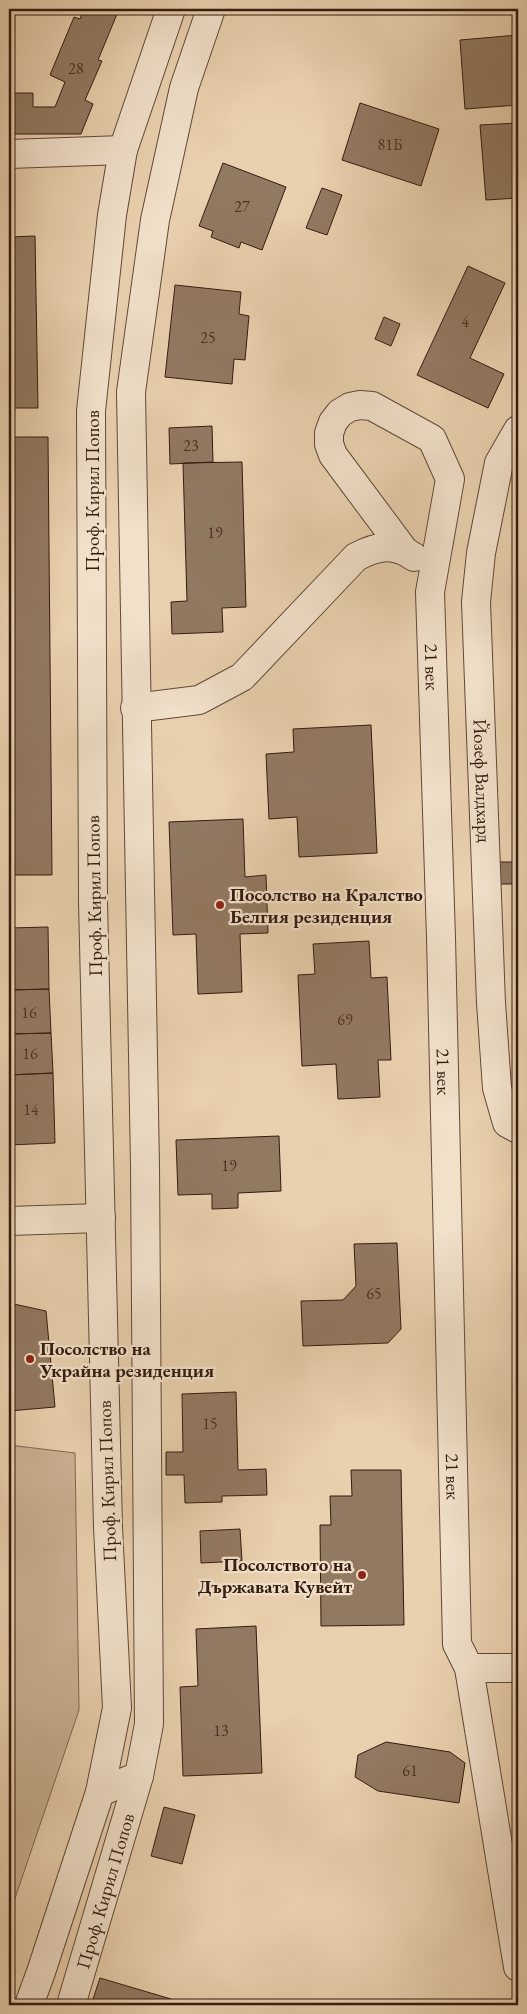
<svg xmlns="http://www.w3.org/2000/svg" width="527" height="2014" viewBox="0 0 527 2014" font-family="'EB Garamond',serif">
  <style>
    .green { fill: #cab193; stroke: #7f6652 }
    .building { fill: #927962; stroke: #341b10 }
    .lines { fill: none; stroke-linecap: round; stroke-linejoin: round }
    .minor-casing { stroke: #614838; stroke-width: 30 }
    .minor { stroke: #f1e0ca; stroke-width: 28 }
    .poi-dot { fill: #8f2418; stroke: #f1e0ca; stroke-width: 2 }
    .labels { text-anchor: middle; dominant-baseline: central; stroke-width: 4.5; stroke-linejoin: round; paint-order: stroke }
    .number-label { font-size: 16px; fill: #4c3224 }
    .street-label { font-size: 19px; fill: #341b10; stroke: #f1e0ca }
    .poi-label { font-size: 19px; font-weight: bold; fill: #341b10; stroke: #f1e0ca; text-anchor: start }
  </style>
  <rect width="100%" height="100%" fill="#e9d0ae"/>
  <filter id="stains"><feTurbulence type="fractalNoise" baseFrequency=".004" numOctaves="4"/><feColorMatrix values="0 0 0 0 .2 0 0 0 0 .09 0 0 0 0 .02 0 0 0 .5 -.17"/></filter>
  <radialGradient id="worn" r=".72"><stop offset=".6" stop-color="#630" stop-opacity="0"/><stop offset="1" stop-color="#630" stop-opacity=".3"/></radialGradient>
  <path class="green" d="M9 1445 75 1453 79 1710 9 1916Z"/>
  <path class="building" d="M84 9 92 11 93 9H105L117 14 98 60 102 61 85 100 93 104 81 134H9V93H33V107H55L65 82 50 75 74 17 80 19Z
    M518 35V105L465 109 460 40Z
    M360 103 439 129 421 186 342 160Z
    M518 123V198L486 200 480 125Z
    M223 163 286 187 262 250 241 242 239 248 211 237 213 231 199 226Z
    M322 188 342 195 327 235 306 228Z
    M35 236 38 408H9V237Z
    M468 266 505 283 470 358 504 374 488 408 417 375Z
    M175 285 241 292 239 314 249 316 245 360 234 359 232 384 165 377Z
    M384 317 400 324 391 346 375 339Z
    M212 426 213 462 170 464 169 428Z
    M9 437H48L52 875H9Z
    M242 462 246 607 222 608 223 632 172 634 171 602 187 601 183 463Z
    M371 725 377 853 299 857 297 817 269 819 266 754 294 752 293 729Z
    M243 819 245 877 266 875 268 933 240 934 242 992 198 994 196 934 173 935 169 822Z
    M498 862H518V884H499Z
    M48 927 49 989 9 990V928Z
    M369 941 371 978 387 977 391 1060H378L380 1097 338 1099 336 1064 302 1066 298 975 315 974 313 944Z
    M49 989 51 1033 9 1034V990Z
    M51 1033 53 1073 9 1075V1034Z
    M53 1073 55 1143 9 1145V1075Z
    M279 1136 281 1191 238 1193V1208L212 1209V1194L178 1195 176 1140Z
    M397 1243 401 1329 388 1343 303 1346 301 1301 343 1300 356 1286 354 1244Z
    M9 1303 46 1311 55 1407 9 1411Z
    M236 1392 238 1470 266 1469 267 1495 222 1496V1502L185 1503 184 1475H166V1452H183L182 1394Z
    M351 1470H401L404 1625 321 1626 320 1525H331L330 1496H352Z
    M240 1529 242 1561 201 1563 200 1531Z
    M256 1626 262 1773 183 1776 180 1687 198 1686 196 1629Z
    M386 1742 450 1752 465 1763 459 1803 378 1791 355 1777 358 1755Z
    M164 1807 195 1815 182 1864 151 1856Z
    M100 1978 171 1999 169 2005H91Z"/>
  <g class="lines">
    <defs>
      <g id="minor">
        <path d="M9 154 123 150"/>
        <path id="s1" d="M518 430 499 463 481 553 476 602 491 1003 497 1088 507 1123 518 1129"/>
        <path id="s2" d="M403 549 333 455 329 444V433L333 422 340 413 350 407 360 405 372 406 432 439 450 479 430 592 441 938 457 1644 469 1668 518 1967"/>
        <path d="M135 708 199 700 242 677 356 557C377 546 394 542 414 557"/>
        <path d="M9 1221 101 1218"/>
        <path d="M469 1668H518"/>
        <path d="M100 1792 139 1776 149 1724 145 1166 131 392 155 220 184 88 211 9"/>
        <path d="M29 2005 41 1972 100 1792 117 1708 108 1527 93 902 91 411 112 215 123 150 171 9"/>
        <path id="s3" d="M71 2005 139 1776"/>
      </g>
    </defs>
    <use href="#minor" class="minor-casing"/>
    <use href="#minor" class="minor"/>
  </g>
  <g class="poi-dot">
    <circle cx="220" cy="905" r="5"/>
    <circle cx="30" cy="1359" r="5"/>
    <circle cx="362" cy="1575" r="5"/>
  </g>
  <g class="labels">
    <g class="number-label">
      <text x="76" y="68">28</text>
      <text x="390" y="144">81Б</text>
      <text x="242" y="206">27</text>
      <text x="465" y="321">4</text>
      <text x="208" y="337">25</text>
      <text x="191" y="445">23</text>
      <text x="215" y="532">19</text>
      <text x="29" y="1012">16</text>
      <text x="345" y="1019">69</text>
      <text x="30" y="1053">16</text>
      <text x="31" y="1109">14</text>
      <text x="229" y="1165">19</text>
      <text x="374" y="1293">65</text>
      <text x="210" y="1423">15</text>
      <text x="221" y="1730">13</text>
      <text x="410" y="1770">61</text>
    </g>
    <g class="street-label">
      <text transform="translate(92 491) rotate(-90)">Проф. Кирил Попов</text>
      <text stroke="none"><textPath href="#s2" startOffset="499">21 век</textPath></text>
      <text stroke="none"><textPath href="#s1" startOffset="358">Йозеф Валдхард</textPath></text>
      <text transform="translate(94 896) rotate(-91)">Проф. Кирил Попов</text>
      <text stroke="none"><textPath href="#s2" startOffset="904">21 век</textPath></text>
      <text stroke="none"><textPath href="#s2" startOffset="1309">21 век</textPath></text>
      <text transform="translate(107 1481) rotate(-92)">Проф. Кирил Попов</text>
      <text stroke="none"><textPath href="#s3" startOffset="119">Проф. Кирил Попов</textPath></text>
    </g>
    <g class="poi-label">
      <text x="230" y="894">Посолство на Кралство<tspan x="230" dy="22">Белгия резиденция</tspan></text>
      <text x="40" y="1348">Посолство на<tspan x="40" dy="22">Украйна резиденция</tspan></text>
      <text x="352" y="1564" text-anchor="end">Посолството на<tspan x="352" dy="22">Държавата Кувейт</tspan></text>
    </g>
  </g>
  <rect width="527" height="2014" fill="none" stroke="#e9d0ae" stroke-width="30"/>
  <rect x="10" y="10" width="507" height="1994" fill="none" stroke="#341b10" stroke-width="2.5"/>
  <rect x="15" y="15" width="497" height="1984" fill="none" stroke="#341b10"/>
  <rect width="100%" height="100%" filter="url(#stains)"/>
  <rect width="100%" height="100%" fill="url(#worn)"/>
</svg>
